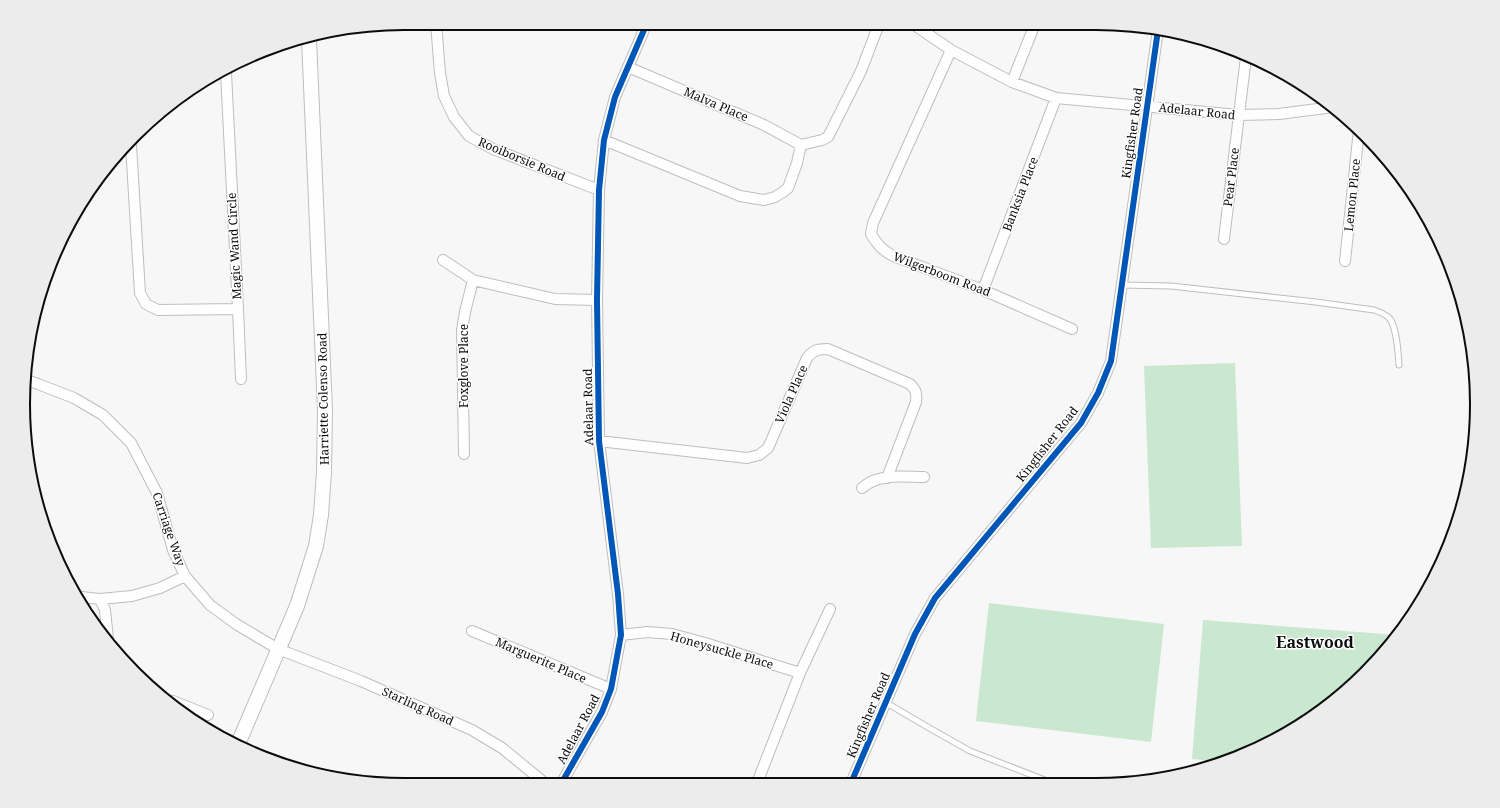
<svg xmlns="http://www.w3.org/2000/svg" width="1500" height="808" viewBox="0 0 1500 808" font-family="'Noto Serif',serif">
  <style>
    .green { fill: #c9e8cf }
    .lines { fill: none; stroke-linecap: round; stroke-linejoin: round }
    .lane-casing { stroke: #bebebf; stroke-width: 7 }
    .street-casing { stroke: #bebebf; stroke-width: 12 }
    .secondary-casing { stroke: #bebebf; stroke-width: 16 }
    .lane { stroke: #fefefe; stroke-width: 5 }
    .street { stroke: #fefefe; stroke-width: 10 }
    .secondary { stroke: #fefefe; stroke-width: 14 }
    .cycleway-casing { stroke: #fff; stroke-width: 8 }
    .cycleway { stroke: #0057b8; stroke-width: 6 }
    .labels { text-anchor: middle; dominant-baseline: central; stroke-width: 3; stroke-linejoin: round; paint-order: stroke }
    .street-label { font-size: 12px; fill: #0c0c0c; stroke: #fff }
    .district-label { font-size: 16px; font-weight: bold; fill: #0c0c0c; stroke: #fff }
    .rim { fill: none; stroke: #0c0c0c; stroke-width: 2 }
  </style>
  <rect width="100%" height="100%" fill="#f7f7f8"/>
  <path class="green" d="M1235 363 1242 546 1151 548 1144 366Z
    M989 603 1164 624 1151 742 976 721Z
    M1203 620 1397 635 1382 655 1308 721 1224 762 1192 759Z"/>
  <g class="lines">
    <defs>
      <path id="lane" d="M1122 285 1171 286 1316 302 1374 310C1380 312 1386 314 1390 319 1397 329 1398 352 1399 365
        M885 702 931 729 970 751 1050 782"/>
      <path id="street" d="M436 23 440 73 444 96 454 117 469 136 493 149 599 190
        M913 24 951 50 1012 82 1056 98 1239 115 1279 114 1333 107
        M951 50 873 223 871 234C877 244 882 250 893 256L983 290 1072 329
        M628 67 764 125 801 145
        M1012 82 1035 24
        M604 140 740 196 764 200 775 197 783 192 788 188 797 163 801 145 822 140 828 137 861 71 879 24
        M131 145 140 293 146 304 158 310 238 309 226 73
        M1224 239 1246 57
        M443 260 473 280 555 299 597 300
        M1345 261 1359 130
        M983 290 1056 98
        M238 309 241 379
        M29 381 38 384 74 398 103 415 131 443 157 493 173 550 185 576 210 605 236 624 278 649 361 681 472 730 502 748 546 784
        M599 441 747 458 759 455 768 448 807 358C813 350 818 349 828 349L910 384C916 390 917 393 916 402L887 478
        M464 454 462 330 465 312 473 280
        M862 488C878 473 904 477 924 477
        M81 597 100 599 105 610 108 639
        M100 599 132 596 160 588 185 576
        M472 631 611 689
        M621 635 647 632 672 634 705 643 800 673
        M173 701 208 715
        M757 783 800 673 830 609
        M851 783 915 634 935 598 1081 423 1098 393 1111 361 1158 30
        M561 784 602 712 611 689 621 635 618 594 599 441 597 300 599 190 604 140 615 97 647 23"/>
      <path id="secondary" d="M238 744 297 606 316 546 321 515 324 472 325 410 309 39"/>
    </defs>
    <use href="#lane" class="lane-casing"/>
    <use href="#street" class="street-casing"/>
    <use href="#secondary" class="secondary-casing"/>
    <use href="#lane" class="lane"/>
    <use href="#street" class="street"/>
    <use href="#secondary" class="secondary"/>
    <defs>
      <path id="cycleway" d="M851 783 915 634 935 598 1081 423 1098 393 1111 361 1158 30
        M561 784 602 712 611 689 621 635 618 594 599 441 597 300 599 190 604 140 615 97 647 23"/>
    </defs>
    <use href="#cycleway" class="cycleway-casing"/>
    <use href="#cycleway" class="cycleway"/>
  </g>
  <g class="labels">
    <g class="street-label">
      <text transform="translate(716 104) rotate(23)">Malva Place</text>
      <text transform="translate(1197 111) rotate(6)">Adelaar Road</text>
      <text transform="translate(1132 133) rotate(-82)">Kingfisher Road</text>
      <text transform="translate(522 159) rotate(23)">Rooiborsie Road</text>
      <text transform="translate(1231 177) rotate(-83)">Pear Place</text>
      <text transform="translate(1020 194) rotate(-69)">Banksia Place</text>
      <text transform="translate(1352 195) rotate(-84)">Lemon Place</text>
      <text transform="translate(234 246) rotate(-93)">Magic Wand Circle</text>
      <text transform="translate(942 274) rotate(21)">Wilgerboom Road</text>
      <text transform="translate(463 366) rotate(-90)">Foxglove Place</text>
      <text transform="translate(791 394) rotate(-66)">Viola Place</text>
      <text transform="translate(323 399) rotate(-91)">Harriette Colenso Road</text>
      <text transform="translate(588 407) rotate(-91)">Adelaar Road</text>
      <text transform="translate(1047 444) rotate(-52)">Kingfisher Road</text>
      <text transform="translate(169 529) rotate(71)">Carriage Way</text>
      <text transform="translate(722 650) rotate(16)">Honeysuckle Place</text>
      <text transform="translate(541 660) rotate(23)">Marguerite Place</text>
      <text transform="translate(418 706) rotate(24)">Starling Road</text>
      <text transform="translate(868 715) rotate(-67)">Kingfisher Road</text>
      <text transform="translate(578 729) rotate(-62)">Adelaar Road</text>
    </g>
    <g class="district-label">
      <text x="1315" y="642">Eastwood</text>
    </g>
  </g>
  <path d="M0 0H1500V808H0ZM404 30H1096A374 374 0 0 1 1470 404V404A374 374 0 0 1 1096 778H404A374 374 0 0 1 30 404V404A374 374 0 0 1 404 30Z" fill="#ececec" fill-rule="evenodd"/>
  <path class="rim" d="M404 30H1096A374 374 0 0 1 1470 404V404A374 374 0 0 1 1096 778H404A374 374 0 0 1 30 404V404A374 374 0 0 1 404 30Z"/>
</svg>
